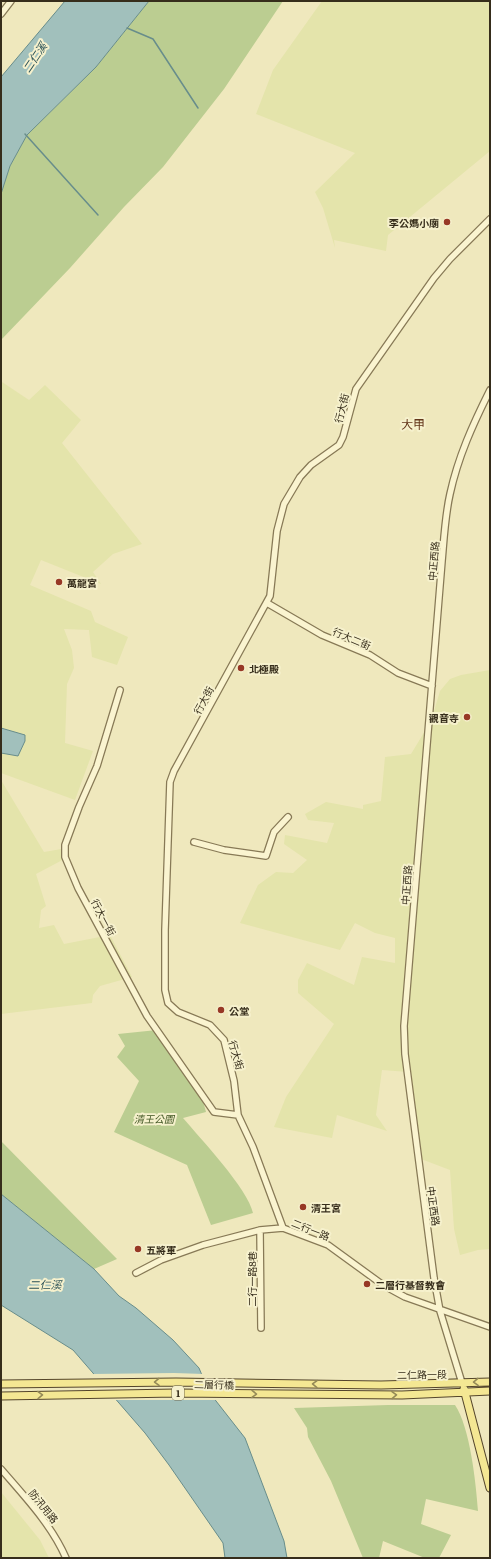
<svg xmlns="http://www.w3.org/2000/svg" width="491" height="1559" viewBox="0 0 491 1559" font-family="Literata,'Noto Sans TC',serif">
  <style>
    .farmland { fill: #e4e4ab }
    .green { fill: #bbcd91 }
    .water { fill: #a1c0bc; stroke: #688d8b }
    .pier { fill: #efe8bd }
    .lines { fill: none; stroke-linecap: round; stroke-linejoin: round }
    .stream { stroke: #688d8b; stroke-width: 1.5 }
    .minor-casing { stroke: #877956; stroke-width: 8 }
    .major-casing { stroke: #54452b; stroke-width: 9 }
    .minor { stroke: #faf4d0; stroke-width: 5.5 }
    .major { stroke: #f4e793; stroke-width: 7 }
    .oneway { stroke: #958a57 }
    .poi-dot { fill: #973825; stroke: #f6f1cd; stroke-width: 1.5 }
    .labels { text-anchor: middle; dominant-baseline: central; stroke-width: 4; stroke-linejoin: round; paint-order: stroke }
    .shield { fill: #f6f1cd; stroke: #706850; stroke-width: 1 }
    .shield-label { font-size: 9px; font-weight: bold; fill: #362d1b }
    .poi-label { font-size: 10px; font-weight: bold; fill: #362d1b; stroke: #f6f1cd; text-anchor: start }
    .street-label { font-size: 10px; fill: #362d1b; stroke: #f6f1cd }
    .park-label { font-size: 10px; font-style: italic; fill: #3e5321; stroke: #f6f1cd }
    .water-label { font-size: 11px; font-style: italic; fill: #2a5156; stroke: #f6f1cd }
    .quarter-label { font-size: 12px; fill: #63361a; stroke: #f6f1cd }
  </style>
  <rect width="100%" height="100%" fill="#efe8bd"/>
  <path class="farmland" d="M322 1H490V151L388 235 386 251 334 240 335 248 323 208 315 192 355 153 256 114 273 70Z
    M2 382 29 400 45 385 81 420 62 443 142 544 113 554 93 572 101 584 41 560 30 585 91 611 95 622 128 637 117 665 92 657 89 630 64 629 72 650 74 668 67 684 65 743 93 751 75 800 1 773Z
    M490 670V1249L478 1250 460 1255 454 1229 450 1170 421 1159 416 1111 408 1072 382 1070 376 1115 387 1131 337 1115 332 1138 274 1127 286 1097 334 1024 298 993V980L307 963 354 985 362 957 395 963V938L375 933 355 923 340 950 240 923 258 885 276 872 293 873 307 860 284 844 285 835 327 843 334 823 308 820 305 814 326 802 363 809V805L381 801 385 757 411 754 431 721 440 691 450 679 461 675Z
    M1 780 44 852 67 848 70 856 36 874 46 906 41 910 39 928 54 925 64 944 110 935 132 977 100 986 93 995 92 1003 1 1014Z
    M1 1492 40 1540 49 1558H1Z"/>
  <path class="green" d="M149 1H283L224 89 163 167 124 207 70 268 1 340V194L10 166 27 135 96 67Z
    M157 1030 201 1094 206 1112 183 1118C200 1138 248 1189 253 1213L211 1225 187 1165 114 1132 139 1081 117 1057 125 1046 118 1034Z
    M1 1141 117 1259 94 1269 1 1194Z
    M388 1405H455C470 1427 476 1483 478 1511L426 1499 421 1524 451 1535 439 1558H425L383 1541 379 1558H363L331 1481 308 1437 307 1428 294 1408Z"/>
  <path class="water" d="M65 1H149L96 67 27 135 10 166 1 194V77Z
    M1 728 25 735V741L18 756 1 753Z
    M1 1194 94 1269 119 1296 136 1308 173 1340 199 1368 209 1392 245 1438 284 1541 287 1558H225L223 1543 169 1465 145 1433 73 1350 1 1305Z"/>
  <path class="pier" d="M174 1373 204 1374 211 1391 218 1400H115L92 1374Z"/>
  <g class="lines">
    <path class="stream" d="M127 28 153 39 198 108
      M25 134 98 215"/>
    <defs>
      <path id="minor" d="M1 14 11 1
        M267 603 322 635 370 655 398 673 432 686
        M120 690 97 766 79 807 65 845V857L78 888 147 1016 214 1112 238 1115
        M194 842 224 850 266 856 274 832 288 817
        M283 1228 253 1147 238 1115 234 1081 224 1040 210 1025 178 1012 168 1003 165 990V930L170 782 174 771 270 596 277 531 284 504 300 477 311 465 339 445 343 437 356 389 434 278 450 259 490 219
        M260 1230 261 1328
        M136 1273 161 1260 203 1245 260 1230 283 1228 328 1245 383 1285 405 1297 490 1327
        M462 1383 440 1311 434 1278 405 1054 404 1026 442 561C444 539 445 516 450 494 458 457 473 424 490 390
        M1 1469C25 1497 51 1524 66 1558"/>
      <path id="major" d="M1 1384 176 1382 381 1385 490 1382
        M464 1389 490 1488
        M1 1396 176 1393 402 1395 490 1391"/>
    </defs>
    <use href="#minor" class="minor-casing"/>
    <use href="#major" class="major-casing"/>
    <use href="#minor" class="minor"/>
    <use href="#major" class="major"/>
  </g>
  <defs><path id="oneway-chevron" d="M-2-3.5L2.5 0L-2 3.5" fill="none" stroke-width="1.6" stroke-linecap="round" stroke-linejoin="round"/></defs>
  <g class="oneway">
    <use href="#oneway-chevron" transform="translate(157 1382) rotate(179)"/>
    <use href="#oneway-chevron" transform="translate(476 1382) rotate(178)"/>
    <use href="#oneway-chevron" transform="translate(315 1384) rotate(-179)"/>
    <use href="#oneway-chevron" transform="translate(254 1394) rotate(1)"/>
    <use href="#oneway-chevron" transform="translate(40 1395) rotate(-1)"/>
    <use href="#oneway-chevron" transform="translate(394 1395) rotate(-1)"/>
  </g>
  <g class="poi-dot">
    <circle cx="447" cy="222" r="4"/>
    <circle cx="59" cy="582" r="4"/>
    <circle cx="241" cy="668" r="4"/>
    <circle cx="467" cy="717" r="4"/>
    <circle cx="221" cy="1010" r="4"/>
    <circle cx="303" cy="1207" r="4"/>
    <circle cx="138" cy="1249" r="4"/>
    <circle cx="367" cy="1284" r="4"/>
  </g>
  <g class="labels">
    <rect class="shield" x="172" y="1386" width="12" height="14" rx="3"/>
    <g class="shield-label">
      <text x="178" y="1393">1</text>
    </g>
    <g class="poi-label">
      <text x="439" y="222" text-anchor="end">李公媽小廟</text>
      <text x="67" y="582">萬龍宮</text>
      <text x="249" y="668">北極殿</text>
      <text x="459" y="717" text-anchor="end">觀音寺</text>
      <text x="229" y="1010">公堂</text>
      <text x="311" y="1207">清王宮</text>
      <text x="146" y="1249">五將軍</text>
      <text x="375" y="1284">二層行基督教會</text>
    </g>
    <g class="street-label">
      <text transform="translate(341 408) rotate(-76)">行大街</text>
      <text transform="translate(433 561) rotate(-85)">中正西路</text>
      <text transform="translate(352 638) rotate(23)">行大二街</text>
      <text transform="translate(203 700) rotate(-61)">行大街</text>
      <text transform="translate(406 885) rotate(-86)">中正西路</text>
      <text transform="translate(104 917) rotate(62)">行大一街</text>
      <text transform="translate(237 1055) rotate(74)">行大街</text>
      <text transform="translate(434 1206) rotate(82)">中正西路</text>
      <text transform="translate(311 1229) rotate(22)">二行一路</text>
      <text transform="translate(251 1279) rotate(-90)">二行一路8巷</text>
      <text transform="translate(422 1374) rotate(-1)">二仁路一段</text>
      <text transform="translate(214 1384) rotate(1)">二層行橋</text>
      <text transform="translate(44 1506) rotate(51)">防汛用路</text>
    </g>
    <g class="park-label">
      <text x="154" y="1118">清王公園</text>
    </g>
    <g class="water-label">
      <text transform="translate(34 57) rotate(-56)">二仁溪</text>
      <text x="45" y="1284">二仁溪</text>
    </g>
    <g class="quarter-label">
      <text x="413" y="424">大甲</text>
    </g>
  </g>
  <rect width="491" height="1559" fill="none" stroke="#362d1b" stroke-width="4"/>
</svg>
